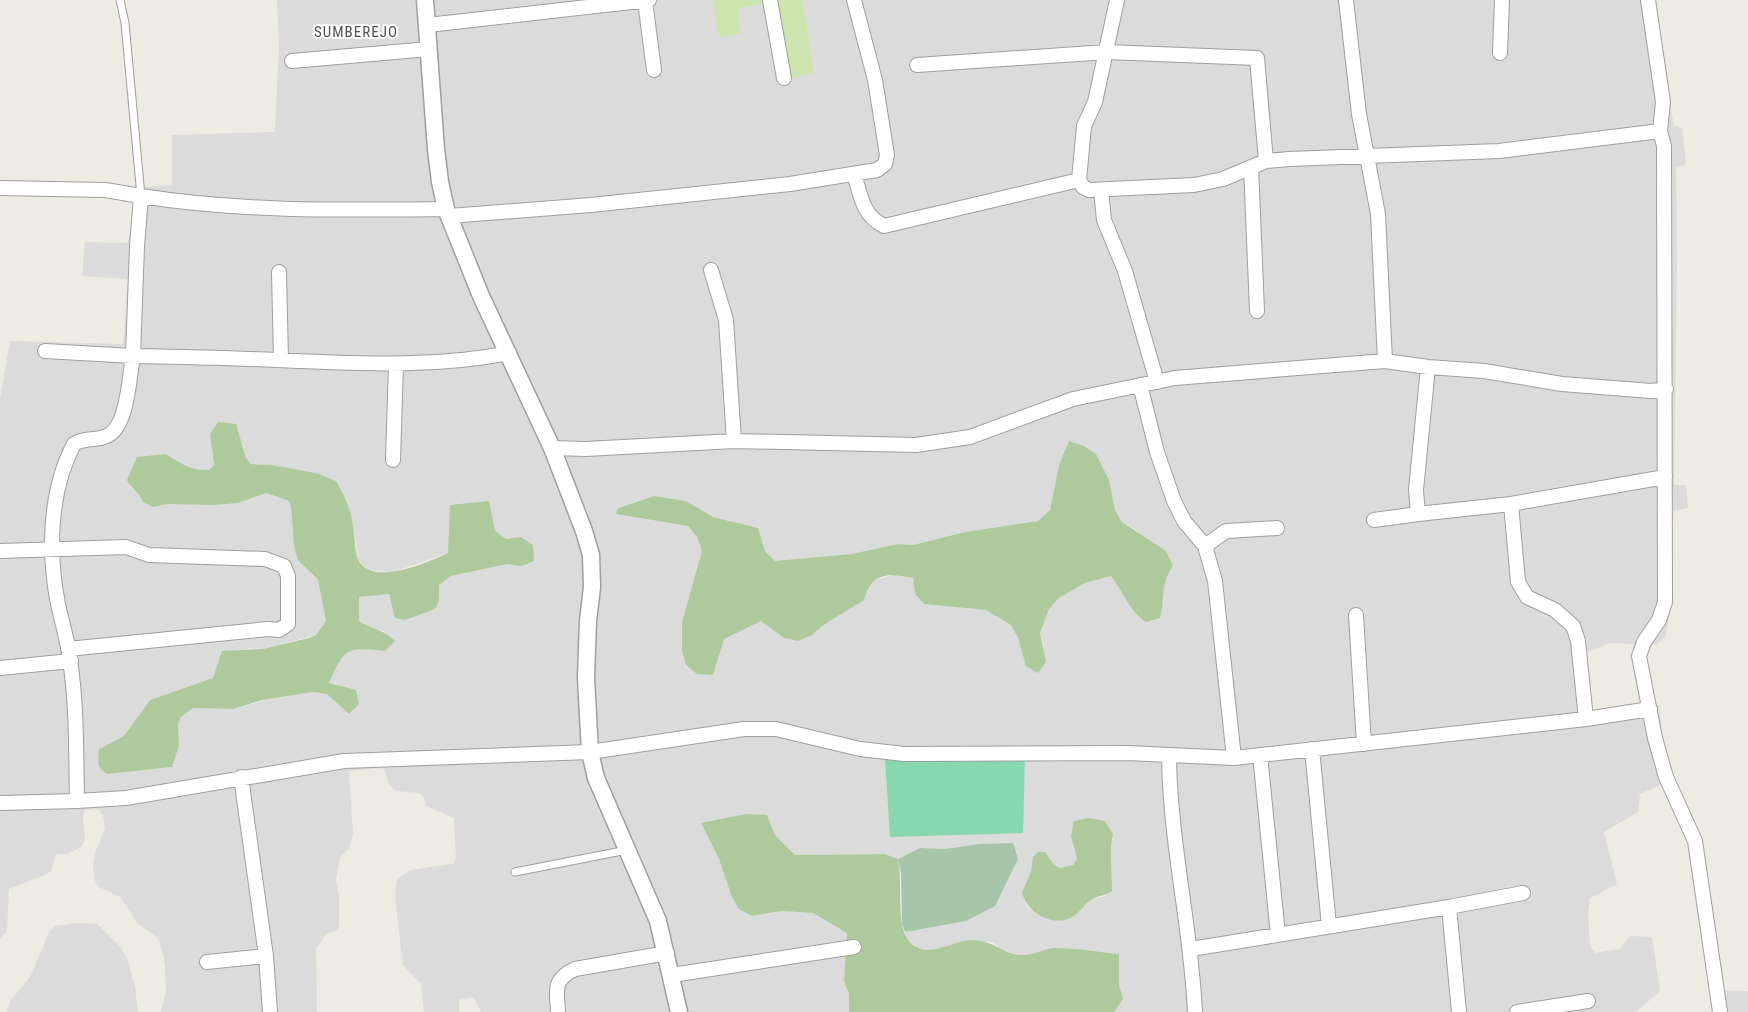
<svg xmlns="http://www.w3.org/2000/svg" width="1748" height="1012" viewBox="0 0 1748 1012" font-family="'Roboto Condensed',sans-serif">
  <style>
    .residential { fill: #dbdbdb; fill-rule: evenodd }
    .grass { fill: #cde4ae }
    .forest { fill: #aeca9c }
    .cemetery { fill: #a7c5a9 }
    .pitch { fill: #88d7b1 }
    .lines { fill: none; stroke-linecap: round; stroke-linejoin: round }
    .service-casing { stroke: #9f9f9f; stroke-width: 9 }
    .minor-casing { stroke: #9f9f9f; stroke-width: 16 }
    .tertiary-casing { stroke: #9f9f9f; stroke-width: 19 }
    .service { stroke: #fff; stroke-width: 7 }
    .minor { stroke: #fff; stroke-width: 14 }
    .tertiary { stroke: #fff; stroke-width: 16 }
    .labels { text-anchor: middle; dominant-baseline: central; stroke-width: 4; stroke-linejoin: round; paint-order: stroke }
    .quarter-label { font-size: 15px; letter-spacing: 1px; fill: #515151; stroke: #fff }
  </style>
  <rect width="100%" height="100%" fill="#eeeae4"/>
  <path class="residential" d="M277 0H713L714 7 741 33 738 9 764 3 814 73 803 0H1656L1664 72 1674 126 1682 128 1686 164 1676 168 1677 262 1674 485H1686L1688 508 1672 511 1673 593 1666 635 1656 645 1611 643 1574 657 1579 713 1614 712 1659 704 1664 744 1673 779 1640 794 1638 812 1604 832 1617 884 1590 898 1588 913 1590 946 1595 953 1620 949 1630 936 1652 937 1660 991 1636 1012H1114L1123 999 1119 985V954L1052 948 1033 955H1019L1004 951 993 942 972 940 930 951 917 948 907 937 905 932 928 927 1013 843 979 844 945 849 920 848 898 859 885 854 795 855 775 835 767 815 702 823 719 859 752 916 781 911 813 913 848 933 844 981 849 994V1012H481L473 997 459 1000V1012H424L421 984 403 965 395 896 397 879 410 870 453 864 456 857 454 818 426 806 424 798 419 793 396 791 390 786 383 768 349 771 353 834 349 848 340 857 336 881 339 896V927L334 932 327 933 316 949 317 1012H161L166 991 165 964 160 943 157 937 138 924 120 897 99 887 95 881 93 865 96 850 105 829 103 815 98 809 85 810 83 817 85 840 81 847 68 854H56L52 869 47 874 9 889 7 932 0 938V399L10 341 123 344 128 279 82 276 85 242 128 243 140 187 172 185V135L275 132 279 46ZM243 443 246 459 250 464 272 465 316 473 340 487 353 523 359 560 369 570 393 572 448 553 450 539 448 532 495 531 506 539 521 537V566L507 564 451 576 439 585V601L390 593 359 597V621L371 629 385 631V651L355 648 341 656 328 683 342 686 327 694 313 692 285 695 233 709 193 708 181 717 178 724 179 746 172 767 107 774 99 749 124 736 150 700 213 678 248 648 263 649 316 635 326 621 318 580 312 576 294 546 291 508 289 501 266 493 238 503 168 504 153 507 129 486 166 454 180 464 201 470H209L214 465 211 449ZM1059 465 1109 480 1115 510 1122 522 1136 530 1173 566 1165 577 1162 591 1164 605 1127 601 1121 587 1111 576 1085 583 1059 598 1049 609 1040 633 1044 646 1026 666 1018 638 1011 625 987 610 924 604 915 594 913 578 895 575 874 580 868 585 864 600 822 626 812 635 784 638 761 621 723 639 713 675 682 622 702 551 697 537 688 526 616 514 618 507 654 496 686 501 713 517 758 528 765 551 775 561 851 554 898 544 913 545 965 532 1038 521 1050 510ZM885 759 1022 805 1023 832ZM1113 834 1106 896 1091 899 1075 915 1061 920 1047 918 1027 907 1022 893 1031 871 1033 857 1045 852 1054 865 1060 868H1067L1073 865 1077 859 1072 845Z
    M77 923 97 924 120 946 127 958 135 987 138 1012H6L11 1000 30 977 50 930 56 926Z
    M1711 990 1748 991V1012H1713Z"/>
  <path class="grass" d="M713 0H803L814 73 779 81 764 3 738 9 741 33 721 38 717 31Z"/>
  <path class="forest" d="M218 422 236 424 246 458 251 464 272 465 316 473 336 481C344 494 351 510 353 525 355 535 354 549 358 559 371 588 429 562 448 553L450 505 489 501 495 531 506 539 521 537 533 545 534 561 521 566 507 564 451 576 439 585V601L435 609 405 620 395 618 389 594 359 597V621C373 630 383 629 395 641L385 651C346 647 345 647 329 683L356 690 359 704 349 714 327 694 313 692 262 700 233 709 193 708 181 717 178 724 179 746 172 767 107 774C96 767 98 761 99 749L124 736 150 700 213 678 222 651 263 649 309 638 316 635 326 621 318 580 298 560 294 546 291 508 289 501 266 493 238 503 214 505 168 504 153 507 143 502C139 492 131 489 127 480L137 457 166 454C179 463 192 471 209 470L214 465 210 434Z
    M1069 441 1084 446 1096 454 1109 480 1115 510 1122 522 1166 551 1173 566C1159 585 1166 598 1160 618L1146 622C1128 610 1124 592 1111 576L1085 583 1059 598 1049 609 1040 633 1046 662 1038 673 1026 666 1018 638 1011 625 986 610 924 604 915 594 913 578C887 573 872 572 864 600L822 626 812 635 798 641 784 638 761 621 724 639 713 675 697 674 686 665 682 651V622L702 551 697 537 688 526 616 514 618 508 654 496 686 501 713 517 758 528 765 551 775 561 851 554 898 544 913 545 965 532 1038 521 1050 510 1059 465Z
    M746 814 767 815 775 835 795 855 885 854 898 859C903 881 896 921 907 938 925 964 951 939 974 940 995 941 1003 954 1021 955 1033 956 1043 949 1054 948 1075 948 1098 952 1119 954V985L1123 999 1114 1012H849V994L844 981 847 933 813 913 782 911 752 916 739 909 732 897 719 859 701 823Z
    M1088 818 1105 821 1113 834C1109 852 1112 872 1112 891 1105 896 1098 895 1091 900 1084 904 1081 911 1074 916 1055 929 1027 913 1022 893L1031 871 1033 857 1038 852H1045L1054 865 1060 868 1073 865 1077 859 1071 837 1074 821Z"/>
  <path class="cemetery" d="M1013 843 1018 859 995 906 966 921 905 932 902 924 901 873 898 859 920 848 945 849 979 844Z"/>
  <path class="pitch" d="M888 757H1025L1023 833 890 837 885 759Z"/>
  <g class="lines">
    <defs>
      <path id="service" d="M120 0 125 23 141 196
        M515 872 627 850"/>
      <path id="minor" d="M770 0 784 78
        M1117 0 1095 102 1084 126 1079 180 1083 187 1089 190 1194 185 1223 179 1266 161 1289 159 1499 151 1660 131 1663 102 1648 0
        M1346 0 1359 114 1378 214 1385 361
        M645 1 654 70
        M428 25 649 0
        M1500 53 1502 0
        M292 61 429 49
        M917 65 1107 52 1257 58 1266 161
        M1660 131 1664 146 1665 602 1659 620 1644 642 1639 656 1655 738 1666 777 1695 841 1720 1012
        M1251 167 1257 311
        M854 174C861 196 862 215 884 226L1079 180
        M0 188 105 190 141 196
        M1101 190 1104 220 1125 271 1157 382
        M446 209C344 210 242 212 141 196L137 246 133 356C188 357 242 358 297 361 370 364 437 367 509 353
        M449 216 591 205 790 184 877 170 885 164 887 155 875 80 854 0
        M711 270 726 320 734 441
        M279 272 281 360
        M45 351 133 356C129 377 128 431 104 437 93 441 84 437 74 444 49 491 48 553 58 604 62 623 68 641 70 660 77 706 76 754 77 801L126 798 344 761 590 752 744 729H776L860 749 904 754 1127 753 1234 758 1586 719 1650 709
        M1428 367 1416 490 1418 514 1511 504 1665 477
        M1140 385 1157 452 1174 501 1184 521 1205 546 1215 581 1234 758
        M552 448 586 449 734 441 916 445 970 437 1073 399 1175 378 1385 361 1428 367 1484 371 1562 384 1651 391 1666 389
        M393 460 396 365
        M1511 504 1518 582 1527 597 1555 610 1573 626 1578 641 1586 719
        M1374 520 1418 514
        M1205 546 1226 531 1277 528
        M0 551 126 547 149 555 265 559 284 566 288 576V624L279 630 268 629 68 649
        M1356 615 1364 744
        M0 668 71 661
        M1312 749 1329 926
        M1260 755 1278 935
        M1169 756C1170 843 1191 926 1195 1012
        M241 777 266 956 270 1012
        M0 803 77 801
        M1449 907 1459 1012
        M1191 949 1449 907 1523 893
        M207 962 266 956
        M672 975 854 947
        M558 1012C557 990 552 980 575 969L667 953
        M1517 1012 1588 1001"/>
      <path id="tertiary" d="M425 0 436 149 440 182 446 209 481 296 552 448 584 531 591 555 592 587 588 621 586 678 590 752 596 778 658 921 679 1012"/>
    </defs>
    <use href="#service" class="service-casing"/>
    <use href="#minor" class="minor-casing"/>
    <use href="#tertiary" class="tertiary-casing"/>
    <use href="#service" class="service"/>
    <use href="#minor" class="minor"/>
    <use href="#tertiary" class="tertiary"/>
  </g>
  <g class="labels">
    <g class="quarter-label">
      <text x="356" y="32">SUMBEREJO</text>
    </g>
  </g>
</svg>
